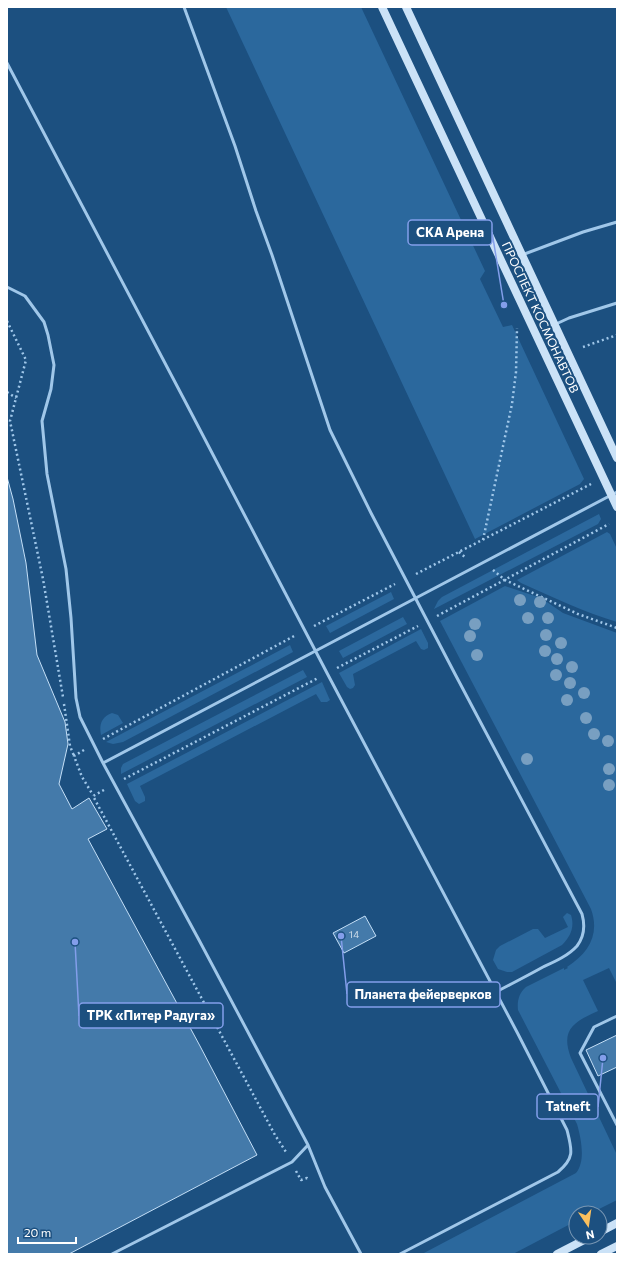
<svg xmlns="http://www.w3.org/2000/svg" width="624" height="1261" viewBox="0 0 624 1261" font-family="Commissioner,sans-serif">
  <style>
    .green { fill: #2b689d }
    .building { fill: #447aaa; stroke: #c4dff7 }
    .lines { fill: none; stroke-linecap: round; stroke-linejoin: round }
    .path { stroke: #a0c7e9; stroke-width: 2.5; stroke-dasharray: 2 3; stroke-linecap: butt }
    .lane { stroke: #a0c7e9; stroke-width: 3 }
    .secondary { stroke: #cbe2f7; stroke-width: 8 }
    .tree { fill: #789fc1 }
    .labels { text-anchor: middle; dominant-baseline: central; stroke-width: 4; stroke-linejoin: round; paint-order: stroke }
    .number-label { font-size: 10px; fill: #d0deea }
    .street-label { font-size: 12px; fill: #fff; stroke: #1c5080 }
    .leader { fill: none; stroke: #839eea; stroke-width: 1.5 }
    .callout-dot { fill: #839eea; stroke: #1c5080; stroke-width: 1.5 }
    .callout { fill: #1c5080; stroke: #839eea; stroke-width: 1.5 }
    .callout-label { font-size: 13px; text-anchor: middle; font-weight: bold; fill: #fff }
  </style>
  <rect width="100%" height="100%" fill="#1c5080"/>
  <path class="green" d="M226 7H361L485 271 480 279 503 327 512 325 584 479 580 484 475 539Z
    M599 514 601 519 598 524 434 609 438 601 442 597Z
    M607 532 610 534 617 549V622C584 612 552 597 521 583L517 580Z
    M505 586 541 598 563 613 617 633V984L609 968 583 980 598 1011C574 1022 560 1029 571 1058L617 1155V1200L591 1213H576V1221L513 1254H422L576 1173C586 1161 581 1138 577 1124L518 1010C517 1001 519 993 526 987L564 968V970L568 968 567 967C589 953 600 934 591 909L440 621Z
    M391 592 394 599 330 633 326 626Z
    M403 617 407 624 343 658 339 651Z
    M421 629 428 643V648L424 650 421 649 416 641 353 674 355 685 353 688 350 689 347 687 339 673Z
    M290 645 293 652 123 742 113 744 106 742Z
    M303 670 307 677 121 774V768L123 764Z
    M322 682 329 698 330 700 327 702H321L316 694 140 786 145 797V801L139 804 135 801 127 784Z
    M112 713 118 715 123 723 101 735C99 725 101 717 112 713Z
    M567 913 571 915C575 928 570 937 562 945L512 972H507L498 969 493 960 496 950 500 946 533 929H538L545 938 568 927 563 917Z"/>
  <path class="building" d="M7 477 13 499 26 563 37 655 65 722 68 744 59 784 72 809 89 798 107 829 88 839 200 1046 257 1155 69 1254H7Z
    M365 916 376 936 344 953 333 933Z
    M617 1035V1067L598 1076 586 1050Z"/>
  <g class="lines">
    <path class="path" d="M7 321 26 360 10 421 43 579 63 697
      M583 347 617 335
      M7 392 16 398
      M483 540 512 404 516 372 517 328
      M459 552 466 558
      M493 570 505 580 578 614 617 628
      M416 574 591 484
      M437 616 609 524
      M314 626 395 584
      M337 668 418 626
      M64 704 70 746 74 756
      M103 739 296 635
      M84 750 74 756 82 777 93 795
      M124 779 318 678
      M104 790 93 796 275 1135 286 1152
      M296 1171 301 1180 307 1178 309 1180"/>
    <path class="lane" d="M184 7 235 146 256 211 272 255 330 430 371 513 455 674 582 914C585 925 584 937 577 946 568 956 554 962 543 967 527 976 511 984 496 992
      M7 63 186 403 327 673 518 1034 567 1130C572 1150 575 1158 558 1172L400 1254
      M522 255 583 232 617 222
      M7 287 25 296 44 322 48 335 54 365 51 389 42 421 47 474 66 569 71 618 76 698 80 717 103 763 199 940 308 1145 325 1187 361 1254
      M556 324 569 318 617 303
      M103 763 617 492
      M617 1016 594 1027 580 1053 617 1125
      M112 1254 292 1162 308 1145"/>
    <path class="secondary" d="M382 7 617 507
      M406 7 617 458
      M600 1232 617 1223
      M557 1254 590 1237
      M601 1254 617 1246"/>
  </g>
  <g class="tree">
    <circle cx="520" cy="600" r="6"/>
    <circle cx="540" cy="602" r="6"/>
    <circle cx="528" cy="618" r="6"/>
    <circle cx="548" cy="618" r="6"/>
    <circle cx="475" cy="624" r="6"/>
    <circle cx="546" cy="635" r="6"/>
    <circle cx="470" cy="636" r="6"/>
    <circle cx="561" cy="643" r="6"/>
    <circle cx="545" cy="651" r="6"/>
    <circle cx="477" cy="655" r="6"/>
    <circle cx="557" cy="659" r="6"/>
    <circle cx="572" cy="667" r="6"/>
    <circle cx="556" cy="675" r="6"/>
    <circle cx="570" cy="683" r="6"/>
    <circle cx="584" cy="693" r="6"/>
    <circle cx="567" cy="700" r="6"/>
    <circle cx="586" cy="718" r="6"/>
    <circle cx="594" cy="734" r="6"/>
    <circle cx="608" cy="741" r="6"/>
    <circle cx="527" cy="759" r="6"/>
    <circle cx="609" cy="769" r="6"/>
    <circle cx="609" cy="785" r="6"/>
  </g>
  <g class="labels">
    <g class="number-label">
      <text x="354" y="934">14</text>
    </g>
    <g class="street-label">
      <text transform="translate(541 317) rotate(65)">ПРОСПЕКТ КОСМОНАВТОВ</text>
    </g>
  </g>
  <path class="leader" d="M504 305L492 232M341 936L347 994M75 942L79 1016M603 1058L598 1107"/>
  <g class="callout-dot">
    <circle cx="504" cy="305" r="4"/>
    <circle cx="341" cy="936" r="4"/>
    <circle cx="75" cy="942" r="4"/>
    <circle cx="603" cy="1058" r="4"/>
  </g>
  <g class="callout">
    <rect x="408" y="220" width="84" height="25" rx="4"/>
    <rect x="347" y="982" width="153" height="25" rx="4"/>
    <rect x="79" y="1003" width="144" height="25" rx="4"/>
    <rect x="537" y="1094" width="61" height="25" rx="4"/>
  </g>
  <g class="callout-label">
    <text x="450" y="237">СКА Арена</text>
    <text x="423" y="999">Планета фейерверков</text>
    <text x="151" y="1020">ТРК «Питер Радуга»</text>
    <text x="568" y="1111">Tatneft</text>
  </g>
  <rect width="624" height="1261" fill="none" stroke="#ffffff" stroke-width="16"/>
  <g transform="translate(588 1225) rotate(167)"><circle r="19" fill="#1c5080" stroke="#7796b3"/>
  <path d="M0-3L7 15L0 10L-7 15Z" fill="#fabf5d"/>
  <text y="-6" font-size="11" font-weight="bold" text-anchor="middle" fill="#ffffff">N</text>
  </g>
  <path d="M18 1237v6h58v-6" fill="none" stroke="#ffffff" stroke-width="2"/>
  <text x="24" y="1237" font-size="12" fill="#ffffff" stroke="#1c5080" stroke-width="3" paint-order="stroke">20 m</text>
</svg>
